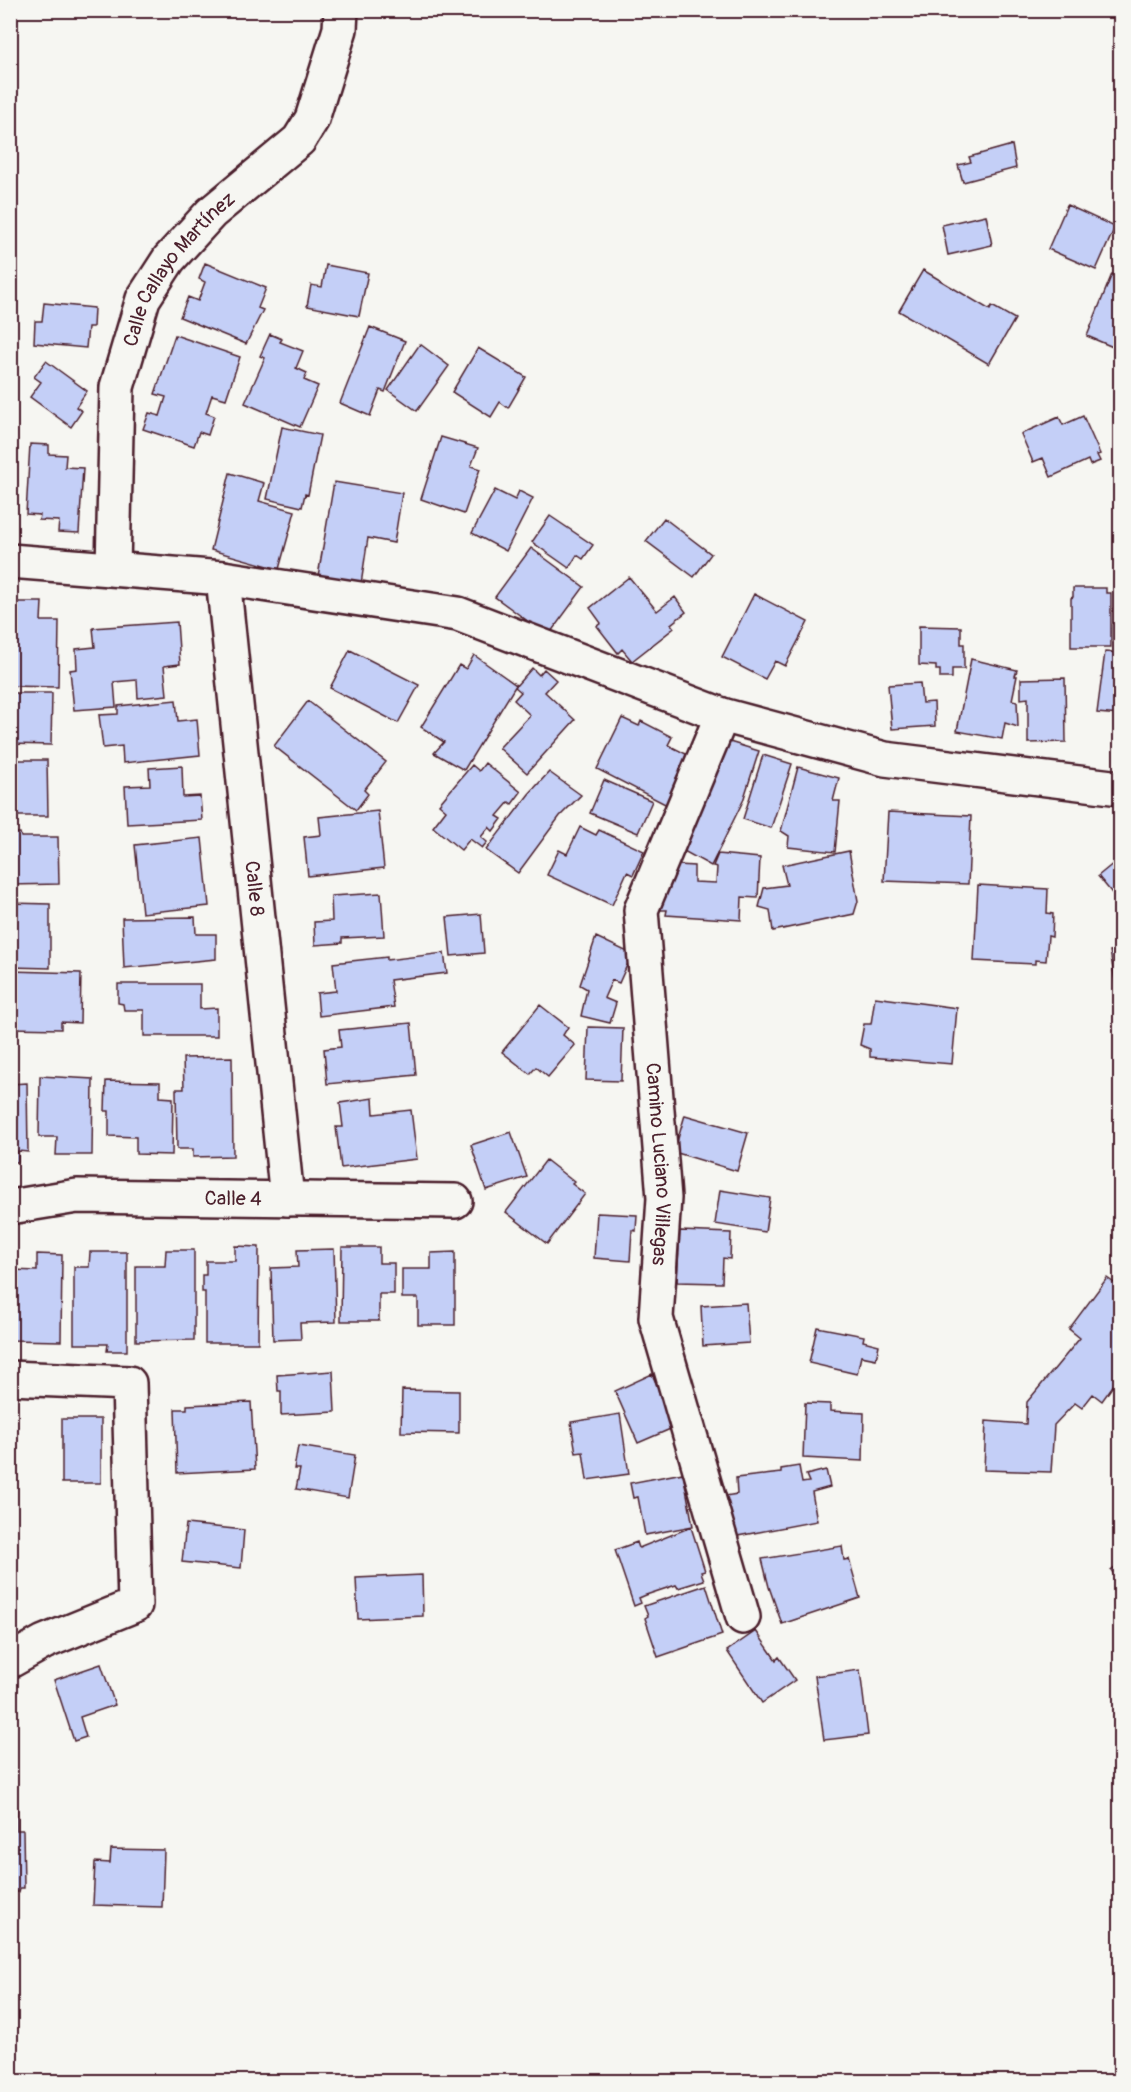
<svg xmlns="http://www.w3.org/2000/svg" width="1131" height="2092" viewBox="0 0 1131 2092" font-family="Pangolin,sans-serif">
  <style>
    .building { fill: #c4cff7; stroke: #4a1f2b; stroke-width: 1.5 }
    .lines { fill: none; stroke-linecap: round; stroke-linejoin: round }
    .minor-casing { stroke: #4a1f2b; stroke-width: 38 }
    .minor { stroke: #f6f6f2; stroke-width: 33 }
    .labels { text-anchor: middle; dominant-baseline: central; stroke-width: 4.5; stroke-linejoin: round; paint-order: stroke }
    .street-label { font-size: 20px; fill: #4a1f2b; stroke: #f6f6f2 }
  </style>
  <rect width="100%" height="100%" fill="#f6f6f2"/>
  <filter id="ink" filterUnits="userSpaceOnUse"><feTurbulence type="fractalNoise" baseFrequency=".0167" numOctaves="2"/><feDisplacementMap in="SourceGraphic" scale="12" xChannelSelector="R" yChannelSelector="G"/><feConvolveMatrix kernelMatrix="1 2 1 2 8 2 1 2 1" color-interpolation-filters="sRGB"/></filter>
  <g filter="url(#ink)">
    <path class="building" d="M1012 145 1016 168 963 182 958 165 971 162 969 157Z
      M1067 205 1115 227 1096 270 1048 249Z
      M986 215 992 245 948 255 942 225Z
      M205 263 266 288 258 308 263 310 246 344 180 317 188 297 198 301 205 282 199 279Z
      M326 265 368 273 359 316 307 306 311 285 322 287Z
      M923 270 990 310 992 306 1015 319 989 364 899 311Z
      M1112 274 1120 277V350L1087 336Z
      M44 303 94 308 93 327H88L86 348 34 343 35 321H42Z
      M370 327 405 341 385 392 380 390 370 416 340 403Z
      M270 334 282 339 280 342 303 351 296 368 307 373 304 380 318 386 300 427 245 403 265 358 260 356Z
      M175 335 240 357 226 399 212 395 206 413 214 416 208 435 199 432 194 446 143 429 149 413 160 416 166 397 155 394Z
      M420 344 449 366 417 411 388 390Z
      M478 348 526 377 508 408 500 402 491 417 452 392Z
      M46 361 87 391 76 407 82 411 71 427 30 397 41 382 34 377Z
      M1083 416 1100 454 1097 455 1100 461 1090 465 1088 460 1051 477 1043 458 1033 462 1021 434 1059 417 1063 425Z
      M282 427 320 435 308 495 305 494 302 507 267 499Z
      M441 437 478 448 471 466 480 469 464 514 421 499Z
      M30 444 49 445V454L66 455 65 467 83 468 79 533 58 532 59 521 39 520 40 515 26 514Z
      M230 473 264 483 259 501 295 511 279 569 211 550Z
      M334 482 402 493 394 543 368 538 361 584 318 576Z
      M495 490 515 500 519 491 533 498 506 551 472 533Z
      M550 516 593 545 583 559 577 555 569 568 532 542Z
      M664 518 711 554 694 577 646 541Z
      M531 548 584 587 548 636 495 597Z
      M629 577 657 611 675 597 686 612 671 624 674 628 632 661 622 649 618 653 597 626 601 623 590 608Z
      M1073 588H1106V593H1111V647H1071V598L1073 597Z
      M754 594 808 622 785 666 775 661 765 679 722 657Z
      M10 602H42L41 621H59L58 687 10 686Z
      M177 622 180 664 164 666 167 695 138 698 137 680 114 682 116 707 74 710 70 670 77 669 76 649 95 647 93 628Z
      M919 626 961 627V644H964V669H952V678H940V670H936V666L919 665Z
      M350 650 419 685 398 723 330 688Z
      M1105 652 1120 653V715L1097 713Z
      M474 655 516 685 464 770 434 753 444 742 421 727 459 665 466 669Z
      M971 659 1017 670 1015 676H1017L1012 700 1017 701 1018 727 1005 723 1002 739 957 731Z
      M532 668 539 675 544 669 556 680 545 692 575 720 527 773 499 748 530 715 514 700 521 692 515 687Z
      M1065 678 1066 742 1028 743V698L1021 699V679Z
      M920 683 922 703 934 702 935 726 892 729 888 685Z
      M10 693H52L51 745 10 744Z
      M176 700 178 721 197 719 200 755 123 763 122 746 103 748 99 715 118 714V706Z
      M308 701 386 762 364 790 368 794 356 810 274 746Z
      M622 718 639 726 641 721 672 737 668 745 688 755 676 778 681 781 669 806 597 769Z
      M723 740 759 751 743 801 711 866 671 844Z
      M763 755 792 764 771 828 743 819Z
      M10 760H47L48 816H10Z
      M485 763 521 792 512 804 509 802 497 816 502 819 493 831 489 827 481 837 487 842 482 848 470 839 461 850 433 827 446 810 439 804 472 765 479 771Z
      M182 766 183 797 200 796 202 820 127 824 125 786 150 785 149 768Z
      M798 767 839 778 833 801H840L835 852 788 847 789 836 781 831Z
      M549 772 581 795 560 816 518 873 486 850 529 794Z
      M604 780 652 801 638 833 590 813Z
      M378 811 384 868 308 876 304 837 321 835 319 817Z
      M888 812 971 816 968 884 884 881Z
      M580 827 596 835 599 830 644 851 633 875 627 872 612 905 547 875 559 850 567 854Z
      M10 833H20L21 837H58L59 884 10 885Z
      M202 838 209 906 142 913 135 845Z
      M849 851 858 901 854 914 773 931 770 910 759 907 764 888 787 885 782 865Z
      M718 854 760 858 758 898 742 897 741 920 666 915 667 910H660L663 864 694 866V882L716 883 717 867 713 866Z
      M1120 858V903L1098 876Z
      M978 885 1048 889 1047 913 1053 914 1052 937 1048 936 1046 961 1035 960V964L974 961Z
      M381 893 384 936 342 938V943L315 945 314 922 332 921 331 896Z
      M10 903 50 904V968L10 967Z
      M481 914 484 953 451 956 447 917Z
      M195 917 196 934H216V959L124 968 122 918Z
      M596 937 632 954 619 983 612 980 604 998 616 1003 610 1023 581 1016 587 989 580 985Z
      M1120 950V986L1116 987 1110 951Z
      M444 953 447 973 390 980 394 1007 319 1016 317 993 336 991 333 963 387 957V960Z
      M10 971 81 973 80 1023 61 1022V1029L10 1028Z
      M118 984H200V1009L217 1008V1036H144V1010H124L123 1004 118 1003Z
      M875 997 957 1008 952 1064 870 1057V1049L860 1045 864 1024H871Z
      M540 1005 568 1027 563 1035 575 1045 548 1077 536 1067 530 1074 502 1052Z
      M411 1023 416 1075 327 1084 324 1049 341 1047 339 1030Z
      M588 1027 623 1028 621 1081 586 1080Z
      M232 1057 233 1156 193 1157V1149H177L176 1089H184L183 1058Z
      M40 1076 93 1079 92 1155H56L57 1137H39Z
      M106 1081 160 1082V1097L173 1098 172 1155 136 1154V1137L109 1136V1111H105Z
      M27 1083 28 1152 18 1151V1162H10V1084Z
      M373 1098 374 1114 411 1110 417 1159 341 1168 336 1127H343L340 1103Z
      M685 1115 748 1133 737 1171 674 1152Z
      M511 1132 527 1177 486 1190 471 1145Z
      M546 1160 574 1182 572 1184 585 1194 547 1244 506 1212Z
      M720 1190 770 1198 765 1232 715 1224Z
      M597 1213 637 1215 636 1231 632 1230 630 1261 594 1258Z
      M680 1231 731 1233 730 1259 723 1258 722 1283 677 1282Z
      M235 1246 259 1247 258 1343H205V1292H202V1275H206V1261H235Z
      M342 1247H379V1263H394V1294H379V1321H341Z
      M334 1249 336 1322 300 1323 301 1339 273 1340 271 1268 298 1267 297 1250Z
      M166 1250H194V1340L136 1341V1266H165Z
      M90 1252H127V1351H107L108 1344H74V1267H89Z
      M455 1252V1325H418V1298H402V1269H431V1253Z
      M37 1254 62 1255 61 1341 10 1340 12 1270 37 1271Z
      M1107 1278 1120 1287V1376L1102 1401 1093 1394 1082 1408 1075 1403 1054 1425 1051 1472 984 1470 986 1421 1026 1424 1027 1402 1080 1338 1069 1329Z
      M746 1303 749 1343 703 1346 701 1306Z
      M817 1327 864 1336 863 1341 879 1345 876 1359 861 1356 857 1374 809 1363Z
      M333 1371 335 1412 281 1415V1391H278L277 1375Z
      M652 1374 675 1427 638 1443 615 1391Z
      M402 1390 459 1391V1433L401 1432Z
      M251 1402 255 1469 177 1473 175 1409H187V1405Z
      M805 1403 830 1404V1411L864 1413 863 1461 803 1458Z
      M620 1414 629 1474 587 1480 583 1452 576 1453 571 1422Z
      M62 1419H101V1483H62Z
      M298 1446 355 1455 348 1498 296 1489 300 1469H294Z
      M799 1466 802 1483 809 1482 806 1475 826 1470 830 1487 812 1492 817 1521 732 1537 725 1496 737 1494 736 1478 781 1473V1469Z
      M683 1473 693 1526 645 1535 638 1497 633 1498 630 1483Z
      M186 1524 244 1530 241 1568 182 1562Z
      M691 1527 705 1571 701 1572 704 1580 678 1588 676 1585 646 1595 639 1598 641 1603 634 1606 615 1550 637 1542 639 1548Z
      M842 1546 844 1560 849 1559 860 1598 782 1624 769 1587 762 1559Z
      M1120 1563V1583L1111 1570Z
      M422 1575 423 1616 358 1619 356 1578Z
      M706 1585 722 1635 658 1657 645 1618 648 1616 644 1606Z
      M756 1631 776 1660 779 1657 795 1680 762 1703 727 1651Z
      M101 1664 115 1705 80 1717 86 1737 74 1741 54 1680Z
      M860 1670 868 1735 824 1740 815 1676Z
      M10 1807H17V1830H23L24 1888H20L19 1892H10Z
      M111 1849 164 1850 162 1907 93 1905 95 1862 110 1863Z"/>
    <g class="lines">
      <defs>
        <g id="minor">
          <path d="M10 561 223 578 458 614 722 715 885 759 1120 788"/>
          <path id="s1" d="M113 569 117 387 143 299 169 259 211 213 299 140 312 119 340 29 341 10"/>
          <path id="s2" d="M223 578 287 1199"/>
          <path id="s3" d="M722 715 641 910 664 1198 656 1318 743 1617"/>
          <path id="s4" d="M10 1207 77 1196 455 1201"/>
          <path d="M10 1378 129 1383 135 1605 44 1642 10 1661"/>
        </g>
      </defs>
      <use href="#minor" class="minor-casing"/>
      <use href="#minor" class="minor"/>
    </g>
  </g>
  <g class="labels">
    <g class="street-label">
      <text stroke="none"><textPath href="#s1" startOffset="318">Calle Callayo Martínez</textPath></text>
      <text stroke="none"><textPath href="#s2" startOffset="312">Calle 8</textPath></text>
      <text stroke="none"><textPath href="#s3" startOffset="466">Camino Luciano Villegas</textPath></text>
      <text stroke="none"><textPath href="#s4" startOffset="224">Calle 4</textPath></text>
    </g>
  </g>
  <rect width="1131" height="2092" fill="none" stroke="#f6f6f2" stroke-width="36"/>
  <rect x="18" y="18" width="1095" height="2056" fill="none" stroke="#4a1f2b" stroke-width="2" filter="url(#ink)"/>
</svg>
